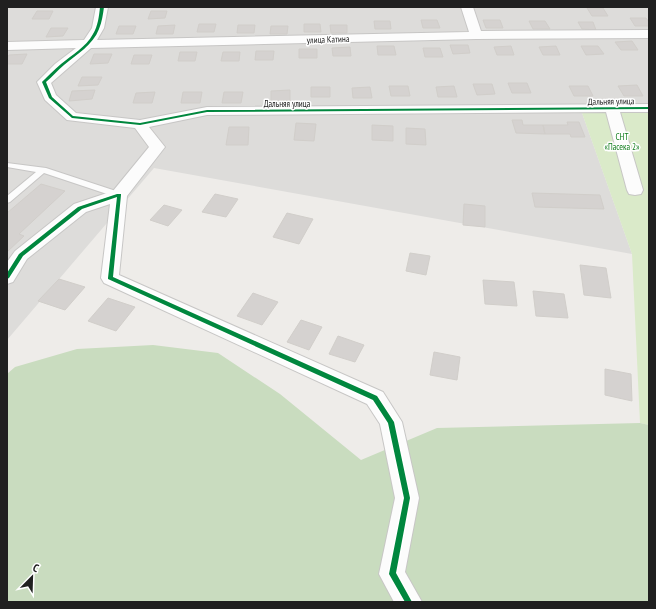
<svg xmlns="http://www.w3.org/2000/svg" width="656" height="609" viewBox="0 0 656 609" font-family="'PT Sans Narrow',sans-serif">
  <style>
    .residential { fill: #dddcda }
    .grass { fill: #daeac9 }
    .forest { fill: #c9dcbf }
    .building { fill: #d5d2d0; stroke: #d1ceca }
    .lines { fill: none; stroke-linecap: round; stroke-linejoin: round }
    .lane-casing { stroke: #c7c6c5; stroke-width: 2 }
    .street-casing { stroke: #c7c6c5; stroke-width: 2 }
    .lane { fill: #fcfcfc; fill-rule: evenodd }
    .street { fill: #fcfcfc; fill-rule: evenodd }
    .cycleway-casing { stroke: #fff; stroke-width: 3 }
    .cycleway { fill: #00873e; fill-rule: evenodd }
    .labels { text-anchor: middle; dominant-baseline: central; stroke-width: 3; stroke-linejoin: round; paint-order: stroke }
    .far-street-label { font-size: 9px; fill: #202020; stroke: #fff }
    .far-park-label { font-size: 9px; fill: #107c1c; stroke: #fff }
  </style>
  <rect width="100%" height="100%" fill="#eeece9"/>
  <path class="residential" d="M7 7H649V113H582L632 254 154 168 7 340Z"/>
  <path class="grass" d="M582 113H649V425L640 423 632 254Z"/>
  <path class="forest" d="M153 345 218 353 280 394 361 460 437 428 640 423 649 425V602H7V374L15 367 77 349Z"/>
  <path class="building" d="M587 8H603L608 16H592Z
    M37 11H53L49 19H32Z
    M151 11H167L165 18 148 19Z
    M630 18H646L649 22V26H635Z
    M421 20H437L440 28H423Z
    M483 20H500L503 28H486Z
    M374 21H390L391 29H375Z
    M529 21H545L550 29H533Z
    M578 22H593L596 30 582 29Z
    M199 24H216L214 32H197Z
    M304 24H320L321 32H304Z
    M175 25 173 34H156L158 26Z
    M238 25H255L254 33H237Z
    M330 25H347V33H331Z
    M119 26H136L133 34H116Z
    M271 26H288L287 34H270Z
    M51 28H68L63 36 46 37Z
    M632 41 638 50H621L615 42Z
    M450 45H468L470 53 453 54Z
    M377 46H394L396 55H378Z
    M511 46 514 55H497L494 47Z
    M556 46 560 55H543L539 47Z
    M581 46H598L604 54 586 55Z
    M350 47 351 56H333L332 48Z
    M423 48H440L443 57H425Z
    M299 49H317V58H299Z
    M256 51H274L273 60H255Z
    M180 52H197L195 61H178Z
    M223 52H240L239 61H221Z
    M27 54 22 64H7V58L9 55Z
    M94 54H112L108 63 90 64Z
    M134 55H152L149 64H131Z
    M82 77H102L98 85 78 86Z
    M508 83H527L531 93H512Z
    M473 84H492L495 94 477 95Z
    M637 85 643 96H624L618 86Z
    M389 86H408L410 96H391Z
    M454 86 457 97H438L436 87Z
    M569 86H588L593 96H574Z
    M311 87H330V97H311Z
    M370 87 372 98H353L352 88Z
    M95 90 92 99 69 101 72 91Z
    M290 90V101H271V91Z
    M155 92 152 103H133L136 93Z
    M183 92H202L200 103H181Z
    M224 92H243L241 103H222Z
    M512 120H522L523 125H543L545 134 516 133Z
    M567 122H579L585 137H571L570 134H545L543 125H568Z
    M296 123 316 124 314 141 294 140Z
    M372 125 393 126V141L372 140Z
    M229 127H249L248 145H226Z
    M406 128 425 129 426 145 406 144Z
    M41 184 65 191 19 234 24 236 7 252V213Z
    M532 193 600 195 604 209 535 207Z
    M215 194 238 199 226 217 202 212Z
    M464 204 485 206V227L463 225Z
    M164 205 182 210 168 226 150 220Z
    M287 213 313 219 299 244 273 237Z
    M410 253 430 256 426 275 406 271Z
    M580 265 606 268 611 298 584 295Z
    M59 279 85 287 65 310 38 301Z
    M483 280 514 282 517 306 485 304Z
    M533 291 564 294 568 318 536 316Z
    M253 293 278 302 262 325 237 316Z
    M108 298 135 307 116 331 88 321Z
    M301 320 322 327 309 350 287 342Z
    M338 336 364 345 355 362 329 354Z
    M434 352 460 357 457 380 430 375Z
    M605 369 631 374 632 401 605 395Z"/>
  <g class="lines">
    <defs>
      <path id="lane" d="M7 163 46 168 122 193 123 195 119 198 44 173 10 202 7 203V196L36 172 7 167Z"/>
      <path id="street" d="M96 7H108L104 28 97 40 469 32 461 7H473L481 31 649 30V38L476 39 91 48 51 83 56 95 76 113 140 120 207 107 649 104V112H620L643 190 641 194 635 195 629 194 627 190 606 112 207 115 149 127 165 147 127 196 119 275 383 392 402 422 419 498 405 572 422 602H394L379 574 395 498 380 424 367 404 104 283 101 278 110 204 86 212 27 259 13 282 7 284V262L15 251 74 204 113 191 149 147 135 128 67 120 45 100 37 82 55 64 76 48 7 50V42L84 40 92 28Z"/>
    </defs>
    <use href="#lane" class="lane-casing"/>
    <use href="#street" class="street-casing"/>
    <use href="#lane" class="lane"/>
    <use href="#street" class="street"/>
    <defs>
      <path id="cycleway" d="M100 7H104C103 14 102 22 99 29 93 45 77 54 64 65 58 70 52 77 46 82L52 97 73 116 140 123 207 110 649 107V109L207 112 140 125 72 118 49 98 42 82C48 76 54 70 61 64 72 55 86 47 93 34 98 26 99 16 100 7Z
        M117 194H121V195L113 277 377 396 394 422 410 498 396 573 412 602H405L389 574 404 498 388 423 373 400 108 279V278L117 197 82 209 23 256 9 278 7 279V273L19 254 78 207Z"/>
    </defs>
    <use href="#cycleway" class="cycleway-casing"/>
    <use href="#cycleway" class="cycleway"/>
  </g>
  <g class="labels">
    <g class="far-street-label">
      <text transform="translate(328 39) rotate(-2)">улица Катина</text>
      <text transform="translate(611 101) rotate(-1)">Дальняя улица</text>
      <text x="287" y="103">Дальняя улица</text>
    </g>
    <g class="far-park-label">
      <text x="622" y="136">СНТ<tspan x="622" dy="10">«Пасека 2»</tspan></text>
    </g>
  </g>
  <rect width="656" height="609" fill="none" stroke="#202020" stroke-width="16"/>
  <g transform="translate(32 577) rotate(23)" stroke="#ffffff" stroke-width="3" paint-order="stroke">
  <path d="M0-3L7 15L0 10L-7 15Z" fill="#202020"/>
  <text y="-6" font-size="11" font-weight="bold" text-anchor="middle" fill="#202020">С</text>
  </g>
</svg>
